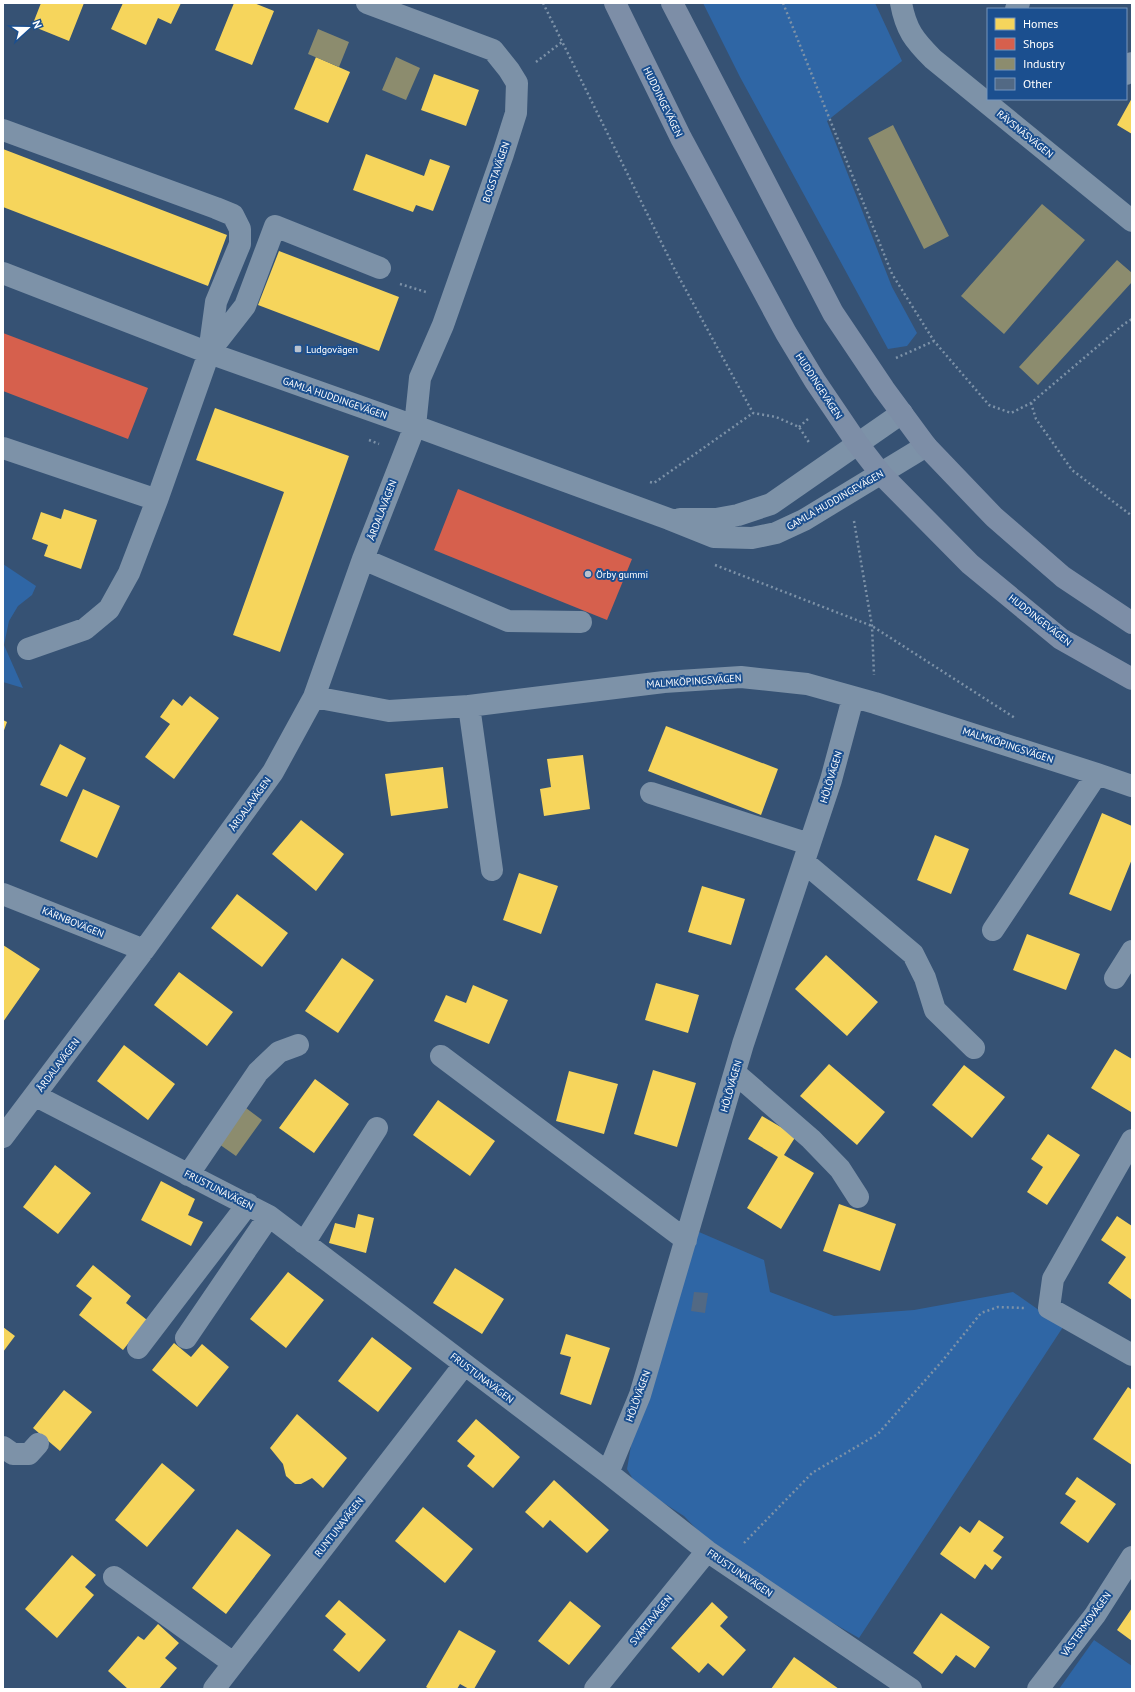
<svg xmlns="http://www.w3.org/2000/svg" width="1135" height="1692" viewBox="0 0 1135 1692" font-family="'PT Sans',sans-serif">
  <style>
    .green { fill: #2f66a5 }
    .homes { fill: #f6d55c }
    .shops { fill: #d6604d }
    .industry { fill: #8c8c6e }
    .building { fill: #526984 }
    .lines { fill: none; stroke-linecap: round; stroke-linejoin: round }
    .path { stroke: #7d92a8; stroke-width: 2.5; stroke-dasharray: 2 3; stroke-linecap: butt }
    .minor { stroke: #7d92a8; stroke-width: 22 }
    .major { stroke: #7d8ea7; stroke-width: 22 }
    .poi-dot { fill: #b9c2ce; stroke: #1b4f8f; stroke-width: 1.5 }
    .labels { text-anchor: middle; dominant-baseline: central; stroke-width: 4; stroke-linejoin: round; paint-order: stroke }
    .street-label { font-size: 10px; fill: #fff; stroke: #1b4f8f }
    .poi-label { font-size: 10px; fill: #fff; stroke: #1b4f8f; text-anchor: start }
  </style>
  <rect width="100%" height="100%" fill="#365274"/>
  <path class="green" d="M703 3H875L902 61 827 121 892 287 917 333 907 346 888 349 740 77Z
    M3 564 36 586 32 595 18 606 9 621 4 645 23 688 3 682Z
    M699 1232 764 1260 770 1292 834 1316 914 1310 1013 1292 1063 1327 859 1638 730 1564 684 1516 637 1486 627 1469 633 1434Z
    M1094 1640 1132 1666V1689H1059Z"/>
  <path class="homes" d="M41 3H84L69 41 32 26Z
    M123 3H181L171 24 158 18 146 45 111 29Z
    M234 3H254L274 11 252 65 215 50Z
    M316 57 350 72 328 123 294 109Z
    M434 74 479 90 466 126 421 110Z
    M1132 98V134L1117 125Z
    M3 149 227 235 208 286 3 207Z
    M366 154 424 176 430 159 450 166 433 211 416 205 413 212 353 190Z
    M279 251 399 297 379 351 258 305Z
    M215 408 349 456 280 652 233 635 284 492 196 460Z
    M64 509 97 520 81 569 44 556 48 545 32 539 41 512 61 519Z
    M190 696 219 718 174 779 145 757 170 724 160 717 173 699 182 706Z
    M3 720 7 722 3 733Z
    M666 726 778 769 761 815 648 771Z
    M60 744 86 758 67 797 40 785Z
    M583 755 590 809 544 816 540 789 551 787 547 759Z
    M443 767 448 808 391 816 385 774Z
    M83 789 120 806 97 858 60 841Z
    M1102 813 1132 826V859L1111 911 1069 894Z
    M301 820 344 854 316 891 272 854Z
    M935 835 969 849 951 894 917 880Z
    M519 873 558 886 541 934 503 920Z
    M702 886 745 899 731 945 688 932Z
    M237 894 288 933 262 967 211 928Z
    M1027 934 1080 954 1066 990 1013 970Z
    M3 945 40 969 3 1022Z
    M826 955 878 1002 847 1036 795 989Z
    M342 958 374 980 338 1033 305 1011Z
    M179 972 233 1012 207 1046 154 1005Z
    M656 983 699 995 688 1033 645 1020Z
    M473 985 508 1000 489 1044 434 1021 446 995 466 1003Z
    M124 1045 175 1084 148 1120 97 1081Z
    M1115 1049 1132 1059 1131 1112 1091 1088Z
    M829 1064 885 1112 857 1145 800 1096Z
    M964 1065 1005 1097 972 1138 932 1105Z
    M653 1070 696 1083 677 1147 634 1134Z
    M569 1071 618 1084 604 1134 556 1121Z
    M315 1079 349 1104 314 1153 279 1128Z
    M438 1100 495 1141 470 1176 413 1135Z
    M762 1116 796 1136 784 1155 814 1173 781 1229 747 1208 778 1157 748 1139Z
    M1048 1134 1080 1155 1047 1205 1027 1192 1043 1167 1031 1159Z
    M55 1165 91 1193 58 1234 23 1207Z
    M161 1181 195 1199 188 1215 203 1222 191 1246 141 1220Z
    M839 1204 896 1224 880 1271 823 1251Z
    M358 1214 374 1218 366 1253 329 1243 335 1223 355 1228Z
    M1117 1216 1132 1226V1300L1108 1283 1126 1257 1101 1240Z
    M93 1265 131 1296 126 1303 147 1320 123 1350 79 1315 92 1298 76 1286Z
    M455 1268 504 1299 482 1334 433 1303Z
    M288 1272 324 1300 286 1348 250 1319Z
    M3 1327 15 1336 3 1352Z
    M566 1334 610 1348 591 1405 560 1394 571 1357 560 1354Z
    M372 1337 412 1368 378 1412 338 1381Z
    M174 1343 191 1357 202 1344 229 1367 197 1407 152 1370Z
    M1128 1387 1132 1390V1465L1093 1439Z
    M64 1390 92 1412 60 1451 33 1428Z
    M297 1414 347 1458 323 1488 312 1478 301 1484H295L286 1476 283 1464 270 1448Z
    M476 1419 520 1457 493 1488 467 1466 475 1456 457 1441Z
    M162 1463 195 1490 147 1547 115 1520Z
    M1077 1477 1116 1504 1088 1543 1060 1523 1076 1501 1065 1494Z
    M554 1480 609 1530 587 1553 550 1520 543 1528 525 1512Z
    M423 1507 473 1549 445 1583 395 1541Z
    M979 1520 1004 1537 993 1551 1002 1557 992 1570 985 1564 975 1579 940 1554 960 1526 970 1533Z
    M237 1529 271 1555 226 1614 192 1588Z
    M72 1555 96 1575 85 1587 94 1595 57 1638 25 1609Z
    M339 1600 386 1640 359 1672 333 1650 346 1634 325 1616Z
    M570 1601 601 1626 569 1665 538 1641Z
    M712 1602 728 1617 720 1626 746 1650 723 1676 708 1663 699 1673 671 1648Z
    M1132 1608V1641L1117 1630Z
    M941 1613 990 1647 975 1668 956 1655 942 1674 913 1653Z
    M158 1624 179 1643 165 1658 177 1668 159 1689H128L108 1671 138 1636 144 1640Z
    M459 1630 496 1651 474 1689H469L460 1684 457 1689H429L426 1687Z
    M794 1657 839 1689H771Z"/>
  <path class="shops" d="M3 333 148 388 128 439 3 391Z
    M458 489 632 559 607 620 434 550Z"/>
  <path class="industry" d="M318 29 349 42 339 67 308 54Z
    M396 57 420 68 406 100 382 90Z
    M893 125 949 236 924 249 868 138Z
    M1042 204 1085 240 1004 334 961 296Z
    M1117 260 1132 273V282L1038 385 1019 367Z
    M242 1105 262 1120 236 1156 216 1142Z"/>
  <path class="building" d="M694 1292 708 1293 705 1313 691 1311Z"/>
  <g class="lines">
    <path class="path" d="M543 3 675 270 753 413 776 417 799 427 810 444
      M783 3 892 274 934 341 989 405 1011 413 1031 403 1124 324 1132 319
      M536 62 562 42
      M400 284 426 292
      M896 358 934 341
      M1031 403 1036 419 1072 470 1132 516
      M799 427 808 419
      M369 440 379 444
      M650 482 654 483 753 413
      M854 521 872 626 874 675
      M715 565 872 626 1015 718
      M744 1543 812 1473 878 1434 943 1360 981 1313 998 1307 1024 1308"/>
    <path class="minor" d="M901 3C906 30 914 40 933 59L1132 221
      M1016 9 1019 3
      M1126 74 1132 63
      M3 130 216 208 233 215 240 229V244L216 302 209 353 157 500 129 573 109 609 85 629 28 649
      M3 273 209 353 415 426 669 519 714 537 752 538 776 533 804 520 926 446
      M209 352 245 306 275 226 380 268
      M3 448 157 500
      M680 519H716L738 515 771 504 902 413
      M363 559 508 621 581 622
      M314 697 389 711 469 706 664 682 741 677 807 684 875 703 1097 774 1132 786
      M469 706 492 870
      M651 793 809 844
      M804 862 913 954 925 978 935 1010 974 1048
      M3 894 144 950
      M993 930 1097 774
      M1115 978 1132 951
      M441 1056 686 1240
      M735 1073 811 1139 840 1169 858 1197
      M36 1096 269 1216 608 1473 707 1551 911 1689
      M3 1137 144 950 273 772 314 697 363 559 415 426 420 378 443 325 503 154 516 113 517 83 509 70 493 50 367 3
      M1132 1140 1053 1279 1049 1308 1132 1355
      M188 1175 258 1072 279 1052 298 1045
      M304 1243 377 1128
      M186 1338 269 1216
      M138 1348 248 1204
      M3 1447 13 1454H29L38 1444
      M608 1473 640 1395 743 1044 831 780 853 698
      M114 1577 233 1663
      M214 1689 464 1365
      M595 1689 707 1551
      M1038 1689 1095 1615 1132 1557"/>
    <path class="major" d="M615 3 681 138 786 333 815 381 857 443 881 474 970 564 1061 639 1132 679
      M672 3 833 313 884 389 926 446 994 517 1063 577 1132 623"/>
  </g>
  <g class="poi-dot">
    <rect x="294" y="345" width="8" height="8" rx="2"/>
    <circle cx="588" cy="574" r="4"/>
  </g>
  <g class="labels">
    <g class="street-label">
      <text transform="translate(663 102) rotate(64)">HUDDINGEVÄGEN</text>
      <text transform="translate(1025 134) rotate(39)">RÄVSNÄSVÄGEN</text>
      <text transform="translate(496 172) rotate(-71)">BOGSTAVÄGEN</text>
      <text transform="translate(819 386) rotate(57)">HUDDINGEVÄGEN</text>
      <text transform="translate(335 398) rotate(19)">GAMLA HUDDINGEVÄGEN</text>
      <text transform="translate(835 500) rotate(-30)">GAMLA HUDDINGEVÄGEN</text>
      <text transform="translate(382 510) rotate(-69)">ÅRDALAVÄGEN</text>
      <text transform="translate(1040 620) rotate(38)">HUDDINGEVÄGEN</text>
      <text transform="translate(694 681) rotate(-4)">MALMKÖPINGSVÄGEN</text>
      <text transform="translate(1008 745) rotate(18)">MALMKÖPINGSVÄGEN</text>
      <text transform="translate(831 777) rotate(-73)">HÖLÖVÄGEN</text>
      <text transform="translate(250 804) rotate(-54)">ÅRDALAVÄGEN</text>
      <text transform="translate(73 922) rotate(22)">KÄRNBOVÄGEN</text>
      <text transform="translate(58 1065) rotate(-53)">ÅRDALAVÄGEN</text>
      <text transform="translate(731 1086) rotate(-74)">HÖLÖVÄGEN</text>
      <text transform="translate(219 1190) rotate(27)">FRUSTUNAVÄGEN</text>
      <text transform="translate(482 1378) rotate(37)">FRUSTUNAVÄGEN</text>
      <text transform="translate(638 1396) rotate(-70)">HÖLÖVÄGEN</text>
      <text transform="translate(339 1527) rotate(-52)">RUNTUNAVÄGEN</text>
      <text transform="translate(740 1573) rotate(34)">FRUSTUNAVÄGEN</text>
      <text transform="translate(651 1620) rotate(-51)">SVÄRTAVÄGEN</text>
      <text transform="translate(1086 1624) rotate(-54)">VÄSTERMOVÄGEN</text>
    </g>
    <g class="poi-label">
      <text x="306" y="349">Ludgovägen</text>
      <text x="596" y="574">Örby gummi</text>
    </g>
  </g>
  <rect width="1135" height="1692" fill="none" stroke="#ffffff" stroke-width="8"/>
  <rect x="987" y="8" width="140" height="92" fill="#1b4f8f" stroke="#7695bc"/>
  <rect x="995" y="18" width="20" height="12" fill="#f6d55c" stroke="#7695bc"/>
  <text x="1023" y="28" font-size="12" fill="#ffffff">Homes</text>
  <rect x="995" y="38" width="20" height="12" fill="#d6604d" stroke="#7695bc"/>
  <text x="1023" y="48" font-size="12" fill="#ffffff">Shops</text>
  <rect x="995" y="58" width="20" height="12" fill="#8c8c6e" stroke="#7695bc"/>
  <text x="1023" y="68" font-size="12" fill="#ffffff">Industry</text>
  <rect x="995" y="78" width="20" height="12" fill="#526984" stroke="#7695bc"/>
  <text x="1023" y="88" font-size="12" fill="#ffffff">Other</text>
  <g transform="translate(28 28) rotate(69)" stroke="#1b4f8f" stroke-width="3" paint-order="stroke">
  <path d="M0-3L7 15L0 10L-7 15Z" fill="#ffffff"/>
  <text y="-6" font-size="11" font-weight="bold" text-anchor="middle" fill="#ffffff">N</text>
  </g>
</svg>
